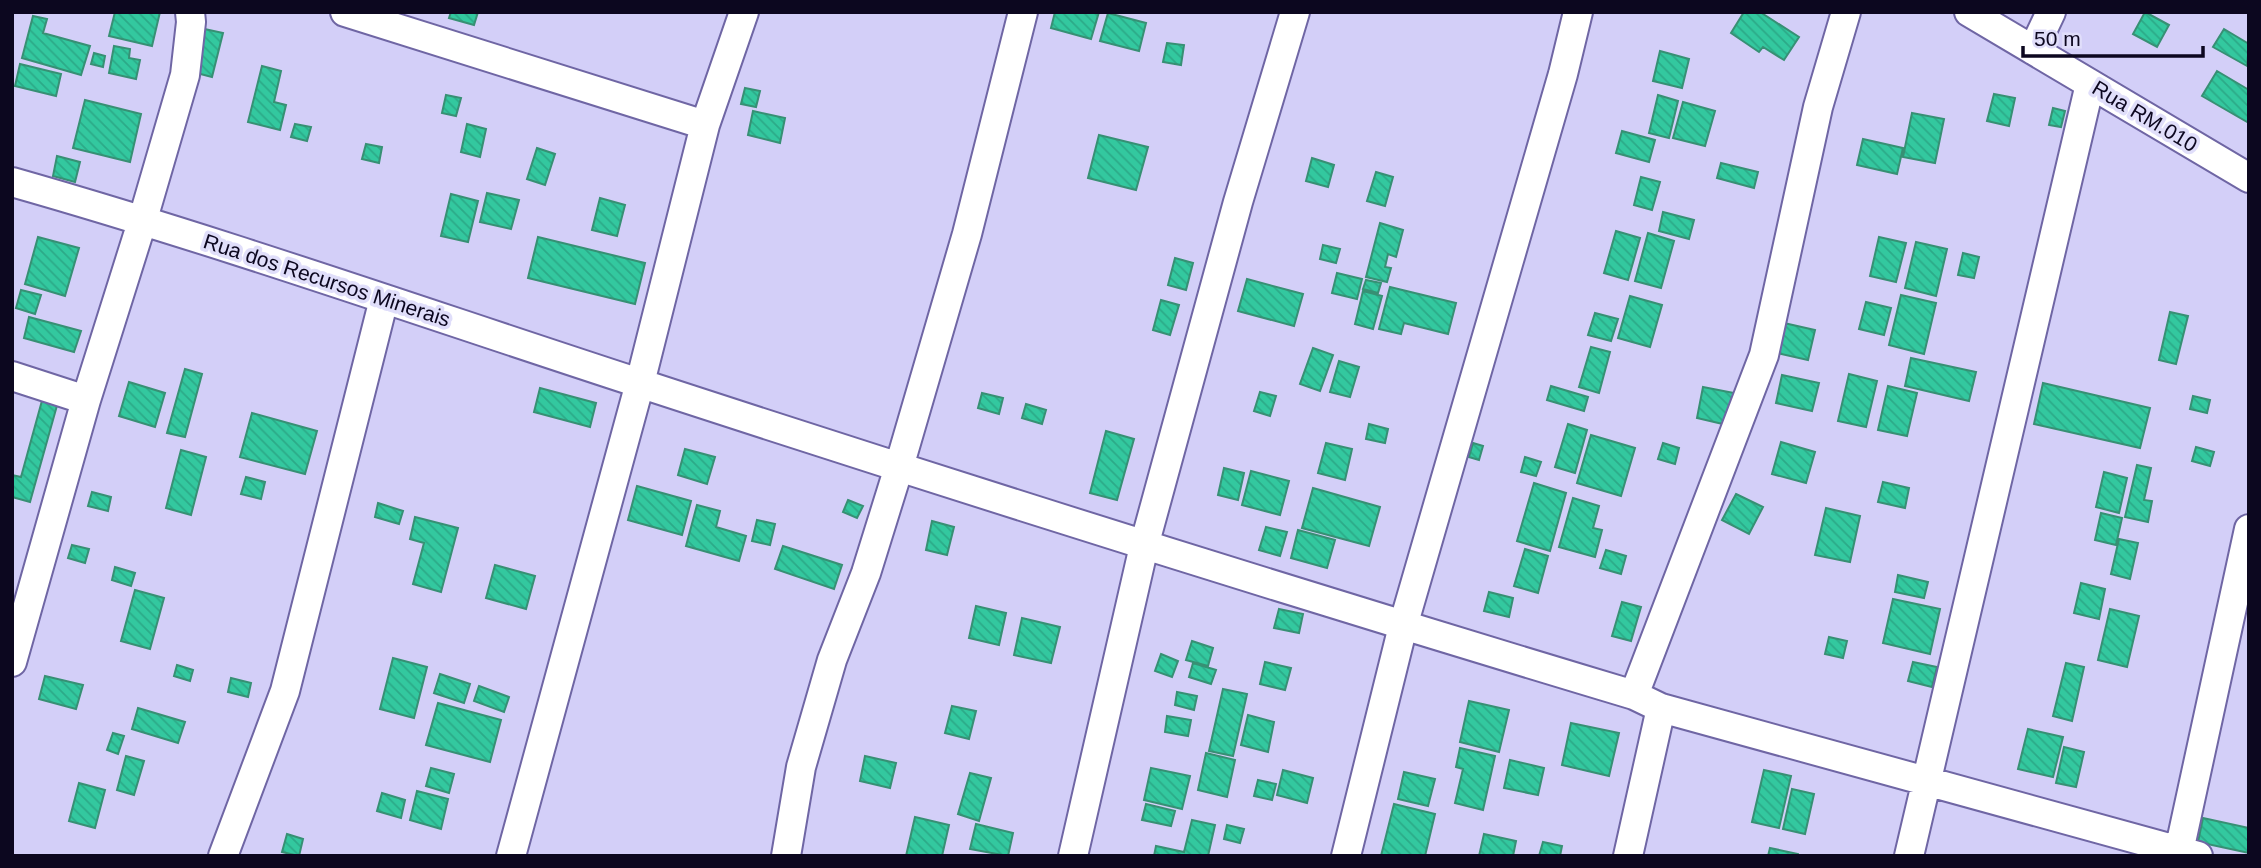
<svg xmlns="http://www.w3.org/2000/svg" width="2261" height="868" viewBox="0 0 2261 868" font-family="Arial,sans-serif">
  <style>
    .building { fill: url(#building-back-hatch); stroke: #379074; stroke-width: 2 }
    .lines { fill: none; stroke-linecap: round; stroke-linejoin: round }
    .minor-casing { stroke: #6f66a4; stroke-width: 32 }
    .minor { stroke: #fff; stroke-width: 28 }
    .labels { text-anchor: middle; dominant-baseline: central; stroke-width: 7; stroke-linejoin: round; paint-order: stroke }
    .street-label { font-size: 21px; fill: #0c071f; stroke: #e0defa }
  </style>
  <defs>
    <pattern id="building-back-hatch" width="6" height="6" patternUnits="userSpaceOnUse" patternTransform="scale(1.75)"><rect width="6" height="6" fill="#33c89f"/><path d="M-1 5l2 2M0 0l6 6M5-1l2 2" fill="none" stroke="#2caa88"/></pattern>
  </defs>
  <rect width="100%" height="100%" fill="#d3cff8"/>
  <path class="building" d="M115 12H160L152 46 109 36Z
    M451 12H478L474 25 449 18Z
    M1055 12H1099L1091 39 1051 28Z
    M1744 12H1760L1799 37 1784 60 1763 47 1759 52 1731 33Z
    M2145 12 2169 25 2157 47 2133 34Z
    M1108 13 1146 23 1139 51 1100 41Z
    M33 16 47 19 43 33 90 46 81 75 22 58Z
    M200 28 223 33 212 77 189 71Z
    M2224 29 2249 44 2247 66 2213 47Z
    M1167 43 1184 45 1181 65 1163 62Z
    M114 46 130 49 129 58 140 60 136 79 109 73Z
    M1660 51 1689 59 1682 88 1653 81Z
    M94 53 105 56 103 67 91 64Z
    M20 64 61 74 56 96 15 86Z
    M262 66 281 71 274 102 286 105 280 130 248 122Z
    M2217 71 2249 90V123L2202 96Z
    M745 88 760 91 756 107 741 104Z
    M1994 94 2015 98 2009 126 1987 121Z
    M446 95 461 98 456 116 442 113Z
    M1658 95 1678 101 1669 138 1649 133Z
    M85 100 141 114 130 162 73 148Z
    M1683 102 1715 111 1705 146 1673 138Z
    M2053 108 2065 111 2061 127 2049 125Z
    M753 111 785 118 780 143 748 135Z
    M1912 113 1944 119 1935 163 1903 157Z
    M295 124 311 127 307 141 291 137Z
    M467 124 486 129 480 157 461 152Z
    M1622 131 1655 140 1649 162 1616 153Z
    M1099 135 1148 147 1136 190 1088 178Z
    M1863 139 1903 148 1897 174 1857 165Z
    M366 144 382 147 379 163 362 159Z
    M537 148 555 154 545 185 527 179Z
    M57 156 80 162 75 182 53 176Z
    M1312 158 1334 165 1328 187 1306 181Z
    M1721 163 1758 172 1754 188 1717 178Z
    M1376 172 1393 177 1385 206 1367 201Z
    M1641 177 1660 182 1652 210 1634 205Z
    M487 193 519 200 511 229 480 222Z
    M451 194 478 201 468 242 441 236Z
    M600 198 625 205 617 236 592 230Z
    M1663 212 1694 220 1689 239 1659 231Z
    M1380 223 1403 230 1396 257 1388 254 1385 267 1391 268 1387 282 1366 277Z
    M1616 231 1640 238 1628 280 1604 273Z
    M1648 233 1674 241 1661 288 1635 281Z
    M38 237 79 248 65 296 25 284Z
    M538 237 645 263 635 304 528 278Z
    M1879 237 1906 243 1896 282 1870 276Z
    M1916 242 1947 249 1936 296 1905 288Z
    M1323 245 1340 249 1336 263 1320 259Z
    M1963 253 1979 257 1974 278 1958 275Z
    M1175 258 1193 263 1186 290 1168 285Z
    M1337 273 1362 279 1357 299 1332 293Z
    M1247 279 1303 294 1294 326 1238 311Z
    M1366 280 1381 283 1378 293 1363 289Z
    M1390 287 1456 303 1448 334 1404 323 1401 334 1379 329Z
    M21 290 41 295 35 314 16 308Z
    M1363 291 1382 296 1373 329 1355 324Z
    M1901 295 1936 303 1924 354 1889 345Z
    M1630 296 1662 305 1650 347 1618 338Z
    M1161 300 1179 305 1170 335 1153 330Z
    M1866 302 1891 308 1884 335 1859 329Z
    M2170 312 2188 316 2176 364 2159 360Z
    M1595 313 1618 319 1611 341 1588 335Z
    M29 317 81 331 74 352 24 338Z
    M1784 323 1815 330 1808 360 1777 353Z
    M1591 347 1610 352 1599 393 1579 387Z
    M1313 348 1333 355 1320 391 1300 384Z
    M1911 358 1976 372 1969 401 1905 386Z
    M1339 361 1359 367 1350 397 1330 392Z
    M185 369 202 374 185 437 167 433Z
    M1849 374 1877 381 1866 427 1838 421Z
    M1782 375 1819 383 1812 411 1776 403Z
    M129 382 165 393 155 427 119 416Z
    M2043 383 2150 408 2140 448 2034 424Z
    M1551 386 1588 397 1584 411 1547 400Z
    M1888 386 1917 393 1907 436 1878 430Z
    M1703 387 1734 393 1727 425 1697 418Z
    M540 388 596 403 590 427 534 412Z
    M1260 392 1276 396 1270 416 1254 411Z
    M982 393 1003 398 999 414 978 408Z
    M2193 396 2210 400 2207 413 2190 409Z
    M43 397 58 402 30 502 12 497V475L21 477Z
    M1026 404 1046 410 1042 424 1022 418Z
    M252 413 317 431 305 474 240 457Z
    M1369 424 1388 429 1385 443 1366 439Z
    M1568 424 1587 430 1575 473 1555 467Z
    M1106 431 1134 439 1117 500 1090 493Z
    M1591 435 1635 448 1621 496 1577 483Z
    M1781 442 1815 452 1806 483 1772 474Z
    M1326 443 1352 449 1345 480 1318 473Z
    M1473 443 1483 446 1479 460 1469 457Z
    M1663 443 1679 448 1675 464 1658 459Z
    M2196 447 2214 452 2210 466 2192 461Z
    M685 449 715 457 707 484 678 475Z
    M181 450 206 457 191 515 166 508Z
    M1525 457 1541 462 1536 476 1521 472Z
    M2137 465 2151 468 2144 500 2152 501 2148 522 2125 517Z
    M1224 468 1244 473 1238 500 1218 495Z
    M1251 471 1289 481 1280 515 1242 505Z
    M2104 472 2127 478 2119 513 2096 507Z
    M246 477 265 482 261 499 241 494Z
    M1883 482 1909 488 1905 508 1878 502Z
    M1534 483 1566 493 1550 551 1517 541Z
    M637 486 691 501 682 535 628 520Z
    M1313 488 1380 507 1369 546 1302 528Z
    M92 492 111 497 108 511 88 506Z
    M1736 494 1763 507 1749 534 1722 520Z
    M1573 498 1599 506 1593 528 1602 530 1595 557 1559 547Z
    M848 500 863 506 857 518 843 512Z
    M378 503 403 511 399 524 375 517Z
    M697 505 720 511 716 527 746 536 739 561 686 546Z
    M1826 508 1860 516 1850 562 1815 555Z
    M2101 513 2122 518 2116 545 2095 540Z
    M415 517 458 528 441 592 413 584 424 543 410 539Z
    M757 520 775 524 770 545 752 541Z
    M932 521 954 527 947 555 926 550Z
    M1266 527 1287 532 1280 556 1259 550Z
    M1298 530 1335 540 1327 568 1291 558Z
    M2119 539 2138 543 2130 579 2111 574Z
    M72 545 89 549 85 563 68 558Z
    M783 546 842 565 834 589 775 569Z
    M1525 549 1548 556 1538 593 1514 586Z
    M1606 550 1626 556 1621 574 1600 568Z
    M495 565 535 576 526 609 486 598Z
    M115 567 135 573 131 586 112 580Z
    M1898 575 1928 582 1924 598 1895 592Z
    M2081 583 2105 589 2099 619 2074 613Z
    M135 590 164 598 150 649 121 641Z
    M1489 592 1513 598 1509 617 1484 611Z
    M1893 599 1940 609 1930 654 1883 643Z
    M1622 602 1641 607 1631 641 1612 636Z
    M976 606 1006 613 999 645 969 638Z
    M1279 609 1303 614 1299 633 1274 628Z
    M2110 609 2139 616 2127 667 2098 660Z
    M1022 618 1060 627 1051 663 1014 655Z
    M1829 637 1847 641 1843 658 1825 654Z
    M1192 641 1213 648 1208 666 1186 660Z
    M1161 654 1178 661 1172 677 1155 671Z
    M393 658 427 667 414 718 380 709Z
    M1265 662 1291 668 1285 690 1260 684Z
    M1913 662 1937 667 1932 687 1908 681Z
    M1193 663 1216 670 1211 684 1189 677Z
    M2066 663 2084 667 2072 721 2053 716Z
    M177 665 193 670 190 681 174 676Z
    M440 674 470 684 464 703 434 693Z
    M45 676 83 685 76 709 39 699Z
    M231 678 251 683 248 697 228 692Z
    M479 686 509 697 504 712 474 701Z
    M1223 689 1247 694 1233 756 1209 751Z
    M1177 692 1197 696 1194 710 1175 705Z
    M1469 701 1509 710 1499 752 1460 742Z
    M438 703 501 720 490 762 426 745Z
    M952 706 976 711 969 739 945 733Z
    M138 708 185 722 178 743 132 729Z
    M1248 715 1274 722 1268 752 1241 745Z
    M1167 716 1191 720 1188 736 1165 732Z
    M1571 723 1619 733 1609 776 1562 765Z
    M2028 729 2063 737 2053 777 2018 769Z
    M113 733 124 736 118 754 107 750Z
    M2064 747 2084 752 2076 787 2056 783Z
    M1460 748 1495 756 1483 810 1455 803 1463 769 1456 767Z
    M1206 753 1235 760 1227 797 1198 790Z
    M126 756 144 761 134 795 117 790Z
    M865 756 896 763 890 788 860 781Z
    M1510 760 1544 768 1538 795 1504 788Z
    M431 768 454 774 449 793 426 786Z
    M1151 768 1190 776 1182 809 1144 800Z
    M1283 770 1313 778 1307 803 1277 795Z
    M1764 770 1791 776 1779 828 1752 822Z
    M1404 772 1435 779 1428 806 1398 799Z
    M970 773 991 778 979 821 958 814Z
    M1258 780 1276 784 1272 800 1254 796Z
    M79 783 105 790 95 828 69 821Z
    M1792 789 1814 794 1805 834 1783 829Z
    M417 791 448 799 441 829 410 820Z
    M382 793 405 800 401 818 377 811Z
    M1146 804 1175 811 1171 826 1142 820Z
    M1394 804 1435 814 1425 856H1381Z
    M915 817 949 825 942 856H906Z
    M2203 818 2249 828V853L2198 842Z
    M1192 820 1215 825 1208 856H1154L1156 846 1184 852Z
    M976 824 1013 833 1008 856 970 849Z
    M1227 825 1244 829 1240 843 1224 839Z
    M287 834 303 839 299 856 282 852Z
    M1484 834 1516 841 1513 856H1479Z
    M1543 842 1562 846 1560 856H1539Z
    M1770 848 1798 854V856H1768Z"/>
  <g class="lines">
    <defs>
      <path id="minor" d="M345 12 705 125
        M1969 12 2249 178
        M2033 50 2051 12
        M12 182C223 242 430 315 639 383 970 491 1301 595 1634 695L1661 708 2198 856
        M12 376 86 400
        M12 662 86 400 143 219 185 75 191 22 190 12
        M1634 695 1764 355 1818 107 1846 12
        M223 856 285 691 384 299
        M511 856 640 383 705 125 744 12
        M786 856 801 767 832 660 866 573 899 467 967 234 1023 12
        M1073 856 1144 546 1238 202 1295 12
        M1346 856 1403 626 1563 74 1578 12
        M1628 856 1661 708
        M1909 856 2090 84
        M2178 856 2249 529"/>
    </defs>
    <use href="#minor" class="minor-casing"/>
    <use href="#minor" class="minor"/>
  </g>
  <g class="labels">
    <g class="street-label">
      <text transform="translate(2145 116) rotate(31)">Rua RM.010</text>
      <text transform="translate(327 280) rotate(18)">Rua dos Recursos Minerais</text>
    </g>
  </g>
  <rect width="2261" height="868" fill="none" stroke="#0c071f" stroke-width="28"/>
  <path d="M2023 46v10h180v-10" fill="none" stroke="#0c071f" stroke-width="3.5"/>
  <text x="2034" y="46" font-size="21" fill="#0c071f" stroke="#e0defa" stroke-width="5" paint-order="stroke">50 m</text>
</svg>
